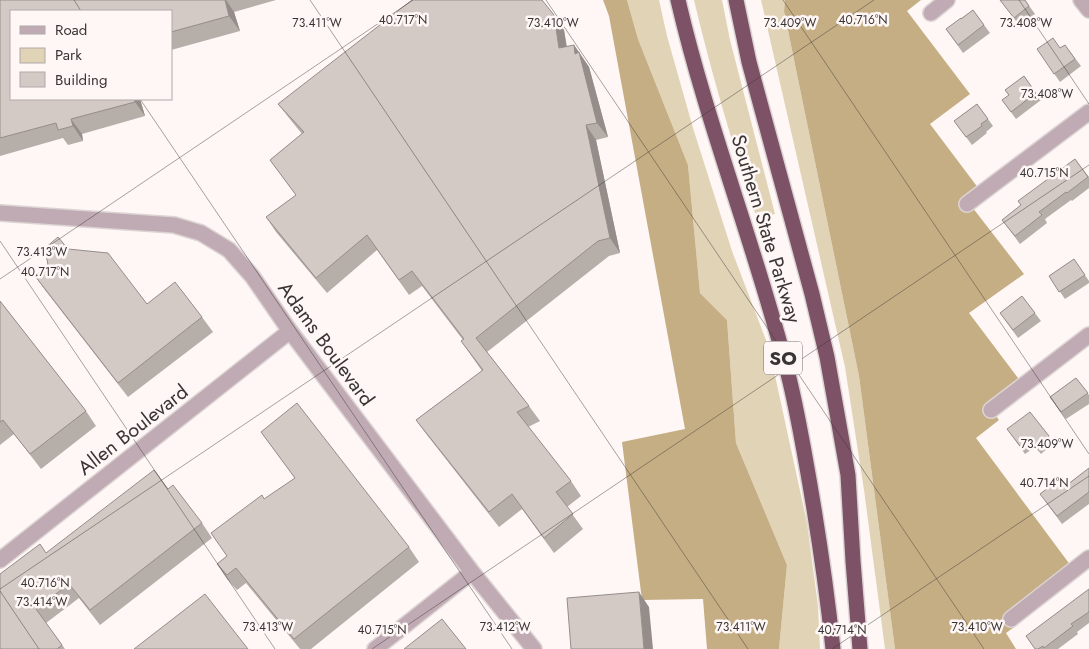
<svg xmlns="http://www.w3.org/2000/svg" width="1089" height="649" viewBox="0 0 1089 649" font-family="Jost,sans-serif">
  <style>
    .green { fill: #e1d3b6 }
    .forest { fill: #c5ae84 }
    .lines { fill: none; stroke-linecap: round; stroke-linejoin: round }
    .minor-casing { stroke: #dbd4d3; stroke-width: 18 }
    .highway-casing { stroke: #dbd4d3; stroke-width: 18 }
    .minor { stroke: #c0aab4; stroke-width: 15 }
    .highway { stroke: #7d5266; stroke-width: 15 }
    .wall { fill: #b5aea9 }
    .shaded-wall { fill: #948d8a }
    .building { fill: #d3cac5; stroke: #948d8a }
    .ticks { fill: none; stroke: #393535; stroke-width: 1; stroke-opacity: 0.45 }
    .labels { text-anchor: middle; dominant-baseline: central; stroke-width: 5; stroke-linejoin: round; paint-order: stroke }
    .shield { fill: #fef7f6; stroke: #746f6f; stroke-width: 1 }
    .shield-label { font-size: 19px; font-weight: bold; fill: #393535 }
    .street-label { font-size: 20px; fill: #393535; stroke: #fef7f6 }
    .ticks-label { font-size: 12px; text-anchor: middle; fill: #393535; stroke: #fef7f6; stroke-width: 5; stroke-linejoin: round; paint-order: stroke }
  </style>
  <rect width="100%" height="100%" fill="#fef7f6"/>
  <path class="green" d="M627 0H659L667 36 693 128 732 251 769 348 807 523 818 606 820 649H779L787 565 736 443 727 320 700 293 688 165 638 39Z
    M694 0H722L730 40 775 214 766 216 764 211 755 213C732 143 711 72 694 0Z
    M761 0H785L784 11 859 376 895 649H885L864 490 845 367Z"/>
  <path class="forest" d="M603 0H627L638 39 688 165 700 293 727 320 736 443 787 565 779 649H707L703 599 642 600 622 442 685 429 609 16Z
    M785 0H921L907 11 970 94 930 124 982 193 969 203 1024 274 969 313 1021 382 990 408 999 420 976 438 1074 570 1012 618 1017 625 1006 633 1016 649H895L859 376 784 11Z"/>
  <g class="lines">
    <defs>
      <path id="minor" d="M1081 0 1089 10
        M931 13 947 0
        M967 204 1089 112
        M0 213 174 225 201 233 229 250 252 276 290 331 472 572 534 649
        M991 410 1089 335
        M0 560 290 331
        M1011 619 1089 558
        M375 649 472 572"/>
      <path id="highway" d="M678 0C707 125 755 245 787 370 794 396 799 424 804 451 816 517 826 582 833 649
        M736 0 749 62 812 294 827 357 848 475 853 561 860 649"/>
    </defs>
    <use href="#minor" class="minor-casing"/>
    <use href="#highway" class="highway-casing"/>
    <use href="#minor" class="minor"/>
    <use href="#highway" class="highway"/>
  </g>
  <path class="wall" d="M0 0H276L234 12 240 31 171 50V11H11L140 99 145 116 82 134 83 141 68 145 63 138 0 156Z
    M1000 0H1025L1035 14 1019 25Z
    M973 10 990 33 963 53 946 29Z
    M564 30 567 47 574 45 589 67 608 137 596 140 620 253 609 256 487 352 529 406 540 421 528 427 571 481 581 496 567 507 583 529 554 553 522 509 499 527 427 435 416 420 482 371 461 341 463 340 422 286 409 295 377 250 327 293 276 232 266 217 296 195 270 160 302 134 289 118 278 104Z
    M1065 45 1081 66 1060 82 1037 49 1060 48Z
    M1024 76 1041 100 1016 119 1002 100 1009 96 1005 90Z
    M977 104 993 126 986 132 987 133 972 145 954 121Z
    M1075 159 1089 177V188L1072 201 1071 200 1045 219 1047 223 1020 244 1002 220 1021 205Z
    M68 249 147 304 202 317 213 332 128 397 45 290 35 276Z
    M1074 259 1089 281V283L1065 299 1049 276Z
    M1022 296 1041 321 1018 338 1000 313Z
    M0 301 86 411 96 426 41 469 14 434 0 445Z
    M1076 378 1089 395V404L1066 419 1050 397Z
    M1007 429 1049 436 1054 443 1041 454 1035 447 1025 454Z
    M261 432 409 547 419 562 311 649H300L246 583 237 590 227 579 217 564 227 556 265 499 295 478Z
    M1089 468V504L1062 524 1045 501Z
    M168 489 202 523 212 538 100 625 79 598 46 623 65 649H0L46 553Z
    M1089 589V623L1077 632 1078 634 1058 649H1035Z"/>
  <path class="shaded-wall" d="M225 0H226L234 12 240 31 229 16Z
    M554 15 564 30 569 63 559 48Z
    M574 45 589 67 608 137 597 123 575 54Z
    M134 99H140L145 116 135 102Z
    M71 119 82 134 83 141 73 126Z
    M586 125 596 140 620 253 610 238Z
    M639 592 649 607 653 649H644Z"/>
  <path class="building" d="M0 0H225L229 16 171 32V11H11V99H134L135 102 71 119 73 126 58 130 56 123 0 138Z
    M412 0H542L554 15 559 48 574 45 575 54 579 52 597 123 586 125 610 238 598 241 476 338 529 406 517 412 571 481 556 492 573 514 544 538 512 494 489 512 416 420 483 370 461 341 464 339 412 271 399 280 367 235 316 278 266 217 296 195 270 160 304 132 278 104Z
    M1000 0H1025L1029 6 1014 18Z
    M973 10 984 25 958 45 946 29 961 18V19Z
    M1053 38 1060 48 1065 45 1075 59 1054 74 1037 49Z
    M1024 76 1036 93 1011 112 1002 100 1009 95 1005 90Z
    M977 104 988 119 981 124 982 126 966 137 954 121Z
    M1075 159 1088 177 1067 193 1066 192 1039 212 1042 215 1015 236 1002 220 1021 205 1018 201Z
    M58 237 68 249 108 253 147 304 175 282 202 317 118 383 35 276 48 265 45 248Z
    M1074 259 1085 275 1059 292 1049 276Z
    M1022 296 1035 313 1013 330 1000 313Z
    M0 301 86 411 30 454 3 420 0 422Z
    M1076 378 1088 393 1061 412 1050 397Z
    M297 403 409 547 294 639 236 568 227 575 217 564 227 556 211 533 262 495 264 499 295 478 261 432Z
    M1030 412 1049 436 1036 446 1030 439 1020 446 1007 429Z
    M1089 468V492L1057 516 1040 494 1061 478 1067 485Z
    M154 470 168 489 173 485 202 523 90 610 69 584 36 609 62 645 57 649H0V574L40 544 46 553Z
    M1089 589V612L1071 624 1073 626 1044 648 1043 646 1038 649H1035L1026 636Z
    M639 592 644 649H571L567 598Z
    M205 594 248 649H134Z
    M442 619 466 649H404Z"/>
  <path class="ticks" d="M74 0 81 11M310 0 748 649M546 0 984 649M783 0 1089 454M1019 0 1089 104M140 99 512 649M0 241 275 649M0 279 413 0M0 589 874 0M0 591 39 649M372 649 1089 165M832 649 1089 476"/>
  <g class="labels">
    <rect class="shield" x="764" y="341.5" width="38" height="33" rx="4"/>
    <g class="shield-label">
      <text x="783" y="358">SO</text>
    </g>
    <g class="street-label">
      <text transform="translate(766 229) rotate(73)">Southern State Parkway</text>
      <text transform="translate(326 344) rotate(54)">Adams Boulevard</text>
      <text transform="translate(133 430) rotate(-38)">Allen Boulevard</text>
    </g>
  </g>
  <g class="ticks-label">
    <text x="403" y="24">40.717°N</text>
    <text x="863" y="24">40.716°N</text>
    <text x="1026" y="27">73.408°W</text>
    <text x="317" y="27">73.411°W</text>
    <text x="553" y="27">73.410°W</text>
    <text x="790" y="27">73.409°W</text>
    <text x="1047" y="98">73.408°W</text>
    <text x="1044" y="177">40.715°N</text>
    <text x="42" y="256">73.413°W</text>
    <text x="45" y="276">40.717°N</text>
    <text x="1047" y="448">73.409°W</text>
    <text x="1044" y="487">40.714°N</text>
    <text x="45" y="587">40.716°N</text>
    <text x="42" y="606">73.414°W</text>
    <text x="268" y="631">73.413°W</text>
    <text x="505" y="631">73.412°W</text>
    <text x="741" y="631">73.411°W</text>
    <text x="977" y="631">73.410°W</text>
    <text x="382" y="634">40.715°N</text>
    <text x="842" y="634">40.714°N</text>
  </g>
  <rect x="10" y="10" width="162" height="90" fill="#fef7f6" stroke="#afa9a9"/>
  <rect x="20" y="26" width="25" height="8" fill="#c0aab4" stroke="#afa9a9"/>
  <text x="55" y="35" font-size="15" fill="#393535">Road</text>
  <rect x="20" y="48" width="25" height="15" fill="#e1d3b6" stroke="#afa9a9"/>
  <text x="55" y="60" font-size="15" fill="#393535">Park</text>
  <rect x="20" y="72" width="25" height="15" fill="#d3cac5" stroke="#afa9a9"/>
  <text x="55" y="85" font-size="15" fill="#393535">Building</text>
</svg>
